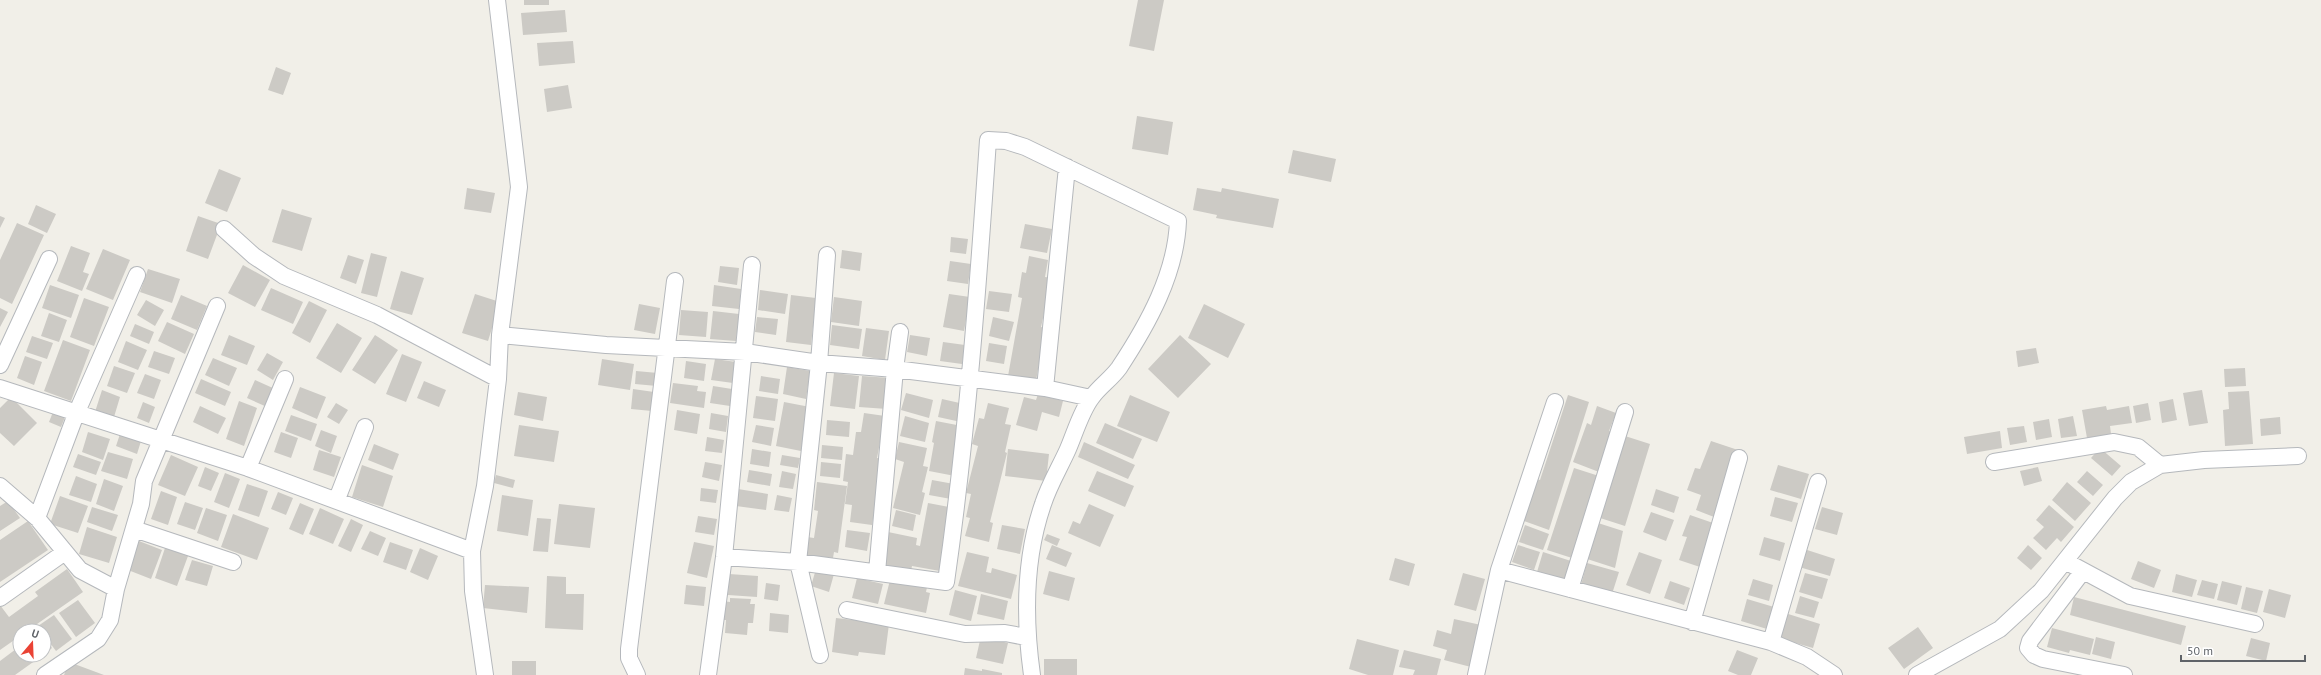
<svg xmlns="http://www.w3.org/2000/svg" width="2321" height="675" viewBox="0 0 2321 675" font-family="'PT Sans',sans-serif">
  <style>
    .building { fill: #cccac5 }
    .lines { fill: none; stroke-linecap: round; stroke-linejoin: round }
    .minor-casing { stroke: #b5b8bc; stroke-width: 18 }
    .minor { stroke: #fff; stroke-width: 16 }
  </style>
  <rect width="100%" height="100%" fill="#f1efe8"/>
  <path class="building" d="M524 0H549V5H524Z
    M1138 0H1164L1154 51 1129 46Z
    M565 10 567 32 523 35 521 13Z
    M573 41 575 63 539 66 537 43Z
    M276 67 291 73 283 95 268 90Z
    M568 85 572 108 547 112 544 89Z
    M1137 116 1173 122 1168 155 1132 149Z
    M1293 150 1336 159 1331 182 1288 173Z
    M219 169 241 178 227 212 205 203Z
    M467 188 495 193 491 213 464 209Z
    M1197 188 1221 192 1222 188 1279 199 1273 228 1216 218 1217 215 1193 210Z
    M36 205 56 214 47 233 28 224Z
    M282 209 312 218 302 251 272 242Z
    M0 216 5 218 0 228Z
    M198 216 221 224 208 259 186 251Z
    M17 223 44 235 12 304 0 298V260Z
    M1025 224 1052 229 1047 253 1020 248Z
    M951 237 968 239 966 254 950 252Z
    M71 246 90 253 83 272 89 274 82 291 57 281Z
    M103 249 130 260 113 300 86 289Z
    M842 250 862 253 860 271 840 268Z
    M371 253 387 257 377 297 361 293Z
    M348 255 364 260 356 284 340 278Z
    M1029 256 1048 260 1045 277 1052 278 1041 327 1045 328 1036 381 1008 376 1022 298 1018 297 1022 272 1026 273Z
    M950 261 971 264 968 284 947 281Z
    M243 265 270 280 255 307 228 293Z
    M720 266 739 268 737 285 718 282Z
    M148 269 180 279 172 303 140 292Z
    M401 271 424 278 412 315 390 309Z
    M50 285 79 295 71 318 42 308Z
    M714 285 741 289 739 309 712 306Z
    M271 288 303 302 293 324 261 310Z
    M760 290 788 294 785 314 758 310Z
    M989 291 1012 294 1009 312 986 309Z
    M475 294 500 302 488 341 462 333Z
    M949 294 970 297 964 331 943 327Z
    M181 295 207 306 197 330 171 319Z
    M791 295 816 298 811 345 786 342Z
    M834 297 862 301 859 326 831 322Z
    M84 298 109 307 94 346 70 337Z
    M146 300 164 310 155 326 137 315Z
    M309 301 327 310 310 343 292 333Z
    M639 304 660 308 655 334 634 330Z
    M1204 304 1245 324 1228 358 1188 338Z
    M0 308 8 312 0 327Z
    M681 310 708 312 706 337 679 335Z
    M713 311 739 314 736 341 710 339Z
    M49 313 67 320 59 342 41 336Z
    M757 317 778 319 776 335 755 332Z
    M993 317 1014 322 1009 341 989 336Z
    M167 322 194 334 185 354 158 341Z
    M337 323 362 338 341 373 316 358Z
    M135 324 154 332 149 344 130 336Z
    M832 325 862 329 859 349 830 345Z
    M866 328 889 331 885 360 862 356Z
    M229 335 255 346 247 365 221 355Z
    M375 335 398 350 375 384 352 370Z
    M910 335 930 338 927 356 907 352Z
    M1180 335 1211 364 1178 398 1148 369Z
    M32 336 53 343 47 359 26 352Z
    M63 340 90 350 71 401 44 391Z
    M126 341 147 350 138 370 118 362Z
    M943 342 965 345 962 364 940 361Z
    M989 343 1007 346 1004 364 986 361Z
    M2036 348 2039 363 2018 367 2016 351Z
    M154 351 175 358 169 374 148 367Z
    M267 353 283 362 273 380 257 370Z
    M402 354 422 362 406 402 386 394Z
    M25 356 42 362 34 385 17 378Z
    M213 358 237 368 229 386 205 375Z
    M602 359 634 364 630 390 598 385Z
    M715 359 736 362 733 383 711 380Z
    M686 361 706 364 704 381 684 378Z
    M114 366 135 373 127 393 107 386Z
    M787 367 810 371 806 399 783 394Z
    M2245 368 2246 386 2225 387 2224 369Z
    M636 371 658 373 657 386 635 384Z
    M834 373 859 376 855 409 830 406Z
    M145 374 161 380 154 399 137 393Z
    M761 376 780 379 778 394 759 391Z
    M862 376 890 378 887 409 859 407Z
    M201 379 231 392 225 406 195 393Z
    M255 380 275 389 267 407 247 398Z
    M424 381 446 390 439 407 417 398Z
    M673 383 698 386 697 391 706 392 704 408 670 403Z
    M713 386 732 389 730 406 710 403Z
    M300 387 326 397 317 419 292 408Z
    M633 389 654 392 652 411 631 409Z
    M102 390 120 397 114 417 95 412Z
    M2202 390 2208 423 2189 426 2183 393Z
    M2249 391 2253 444 2225 446 2223 410 2229 409 2228 392Z
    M518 392 547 397 543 421 514 415Z
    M906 393 933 400 929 418 901 410Z
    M1038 394 1063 401 1059 417 1042 412 1037 431 1016 425 1024 397 1036 400Z
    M1130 395 1170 412 1157 442 1117 426Z
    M1568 395 1589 402 1549 530 1524 521 1533 478 1540 480Z
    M756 396 778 399 775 421 753 418Z
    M11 397 37 423 14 446 0 433V408Z
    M942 399 964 404 961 422 938 417Z
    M2173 399 2177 420 2162 423 2159 402Z
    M239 401 257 408 244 446 226 439Z
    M143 402 155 407 149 423 137 418Z
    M784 402 810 407 801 451 776 446Z
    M336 403 348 410 339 424 327 417Z
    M988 403 1009 408 1005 424 1011 425 1005 452 1007 453 990 522 993 523 989 542 965 536 970 518 966 517 971 494 966 493 978 446 972 444 979 418 984 419Z
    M2148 403 2151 420 2136 423 2133 406Z
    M200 406 226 418 218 434 193 422Z
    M1597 406 1616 413 1609 431 1613 433 1599 472 1573 462 1587 423 1591 425Z
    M2106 406 2107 410 2129 406 2132 423 2110 426 2111 434 2087 438 2082 410Z
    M677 410 700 414 697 434 674 430Z
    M53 412 65 417 61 427 49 422Z
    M711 413 728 416 726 432 709 429Z
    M864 413 885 416 877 458 883 459 872 525 850 522 852 505 845 504 848 482 843 481 846 454 853 455 856 432H861Z
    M291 415 317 424 311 441 285 431Z
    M905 416 929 423 925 442 900 436Z
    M2073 416 2077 436 2061 438 2058 419Z
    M2280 417 2281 434 2261 436 2260 419Z
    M2049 419 2052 437 2036 440 2033 422Z
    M827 420 850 422 849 437 826 435Z
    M936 421 962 426 955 476 929 471 934 443 932 442Z
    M1105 423 1142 439 1133 459 1096 443Z
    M519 425 559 431 554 462 514 456Z
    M756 425 774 428 771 446 752 442Z
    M2024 426 2027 442 2010 445 2007 428Z
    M321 430 337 436 331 453 315 446Z
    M2000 431 2002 448 1967 454 1964 437Z
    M88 432 110 439 103 460 82 452Z
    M281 432 298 438 291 458 274 452Z
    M120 434 141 441 137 454 116 446Z
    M1625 436 1650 444 1625 526 1597 517Z
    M707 437 724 440 722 453 705 451Z
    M1711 441 1738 450 1714 517 1696 510 1701 495 1687 490 1695 468 1700 469Z
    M899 442 927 448 923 466 928 467 922 492 925 493 920 515 893 508 904 462 895 459Z
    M1084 442 1135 465 1128 479 1078 457Z
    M374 444 399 454 393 470 368 460Z
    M822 445 843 447 842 460 821 458Z
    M2100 448 2121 466 2112 476 2091 458Z
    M752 449 771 452 769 467 750 464Z
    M1008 449 1049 454 1046 481 1005 476Z
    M319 450 341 457 334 477 313 470Z
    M108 452 133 459 127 479 101 471Z
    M78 454 101 462 96 475 73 467Z
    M171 455 198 467 185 496 158 485Z
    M782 455 800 458 798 468 780 465Z
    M705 462 722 465 719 481 702 477Z
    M821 462 841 464 840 478 820 476Z
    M362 465 393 476 383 507 352 497Z
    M1778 465 1809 474 1801 499 1770 490Z
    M205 467 219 473 211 491 198 486Z
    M2038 467 2042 481 2024 486 2020 471Z
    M1574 468 1599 476 1572 558 1547 550Z
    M749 470 772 474 770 486 747 482Z
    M782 471 796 474 793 489 779 487Z
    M1097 471 1134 486 1125 507 1088 491Z
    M2087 471 2103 485 2093 496 2077 482Z
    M225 473 240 479 229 508 214 502Z
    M496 475 515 480 513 488 494 483Z
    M76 476 97 484 91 502 69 495Z
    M104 479 123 486 114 511 96 504Z
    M932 480 954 484 951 499 929 495Z
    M817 482 847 486 838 553 834 552 833 558 805 555 807 537 814 538 818 511 814 510Z
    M2067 482 2091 503 2075 521 2052 500Z
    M247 484 268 491 259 517 238 510Z
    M701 488 718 490 716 503 700 501Z
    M738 489 768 494 766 510 736 506Z
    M1656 489 1679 497 1674 513 1651 505Z
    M161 491 177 497 168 525 151 519Z
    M278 492 293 498 286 515 271 509Z
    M502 495 533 500 528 536 497 531Z
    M777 495 792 498 789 512 774 510Z
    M60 496 88 506 78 533 50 524Z
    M1775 497 1798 503 1792 522 1770 516Z
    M8 501 20 518 0 531V506Z
    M185 502 203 508 195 530 177 524Z
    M300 503 314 509 303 535 289 529Z
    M928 503 949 507 940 571 912 566 910 576 881 570 888 532 917 538 916 545 920 546Z
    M559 504 595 508 590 548 554 544Z
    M1089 504 1114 515 1100 547 1068 533 1073 521 1080 524Z
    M2049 505 2074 527 2061 542 2057 538 2046 550 2033 538 2044 527 2036 520Z
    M92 507 118 515 112 531 87 522Z
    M1822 507 1843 513 1837 535 1815 529Z
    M206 508 227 515 218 541 197 533Z
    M320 508 344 519 333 544 309 534Z
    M896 510 916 515 913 531 892 526Z
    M1651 512 1674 520 1666 541 1643 532Z
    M233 514 269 528 257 560 221 547Z
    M1690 515 1716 524 1700 567 1679 560 1687 537 1682 536Z
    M698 516 717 519 714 535 695 532Z
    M537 518 551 519 548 552 533 551Z
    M351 519 363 525 351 552 338 546Z
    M28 521 48 550 0 582V540Z
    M1598 523 1623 531 1615 568 1581 557Z
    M1002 525 1025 529 1020 554 997 549Z
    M1525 525 1549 534 1543 550 1519 542Z
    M87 527 117 537 109 563 79 554Z
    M847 530 870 533 867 551 845 547Z
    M370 531 386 538 378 556 361 549Z
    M1047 534 1060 539 1057 546 1044 540Z
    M1764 537 1785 543 1780 561 1759 555Z
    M139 541 162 550 151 579 128 570Z
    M390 542 413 550 406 570 383 562Z
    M694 542 714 546 707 578 687 573Z
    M1052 545 1072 553 1066 567 1046 559Z
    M1518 545 1540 552 1534 570 1512 562Z
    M2028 545 2042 558 2031 570 2017 558Z
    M165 548 188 556 177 586 155 578Z
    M420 548 438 556 428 580 410 572Z
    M1804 549 1835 559 1830 576 1799 567Z
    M967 552 989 557 986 572 991 573 992 568 1017 575 1011 599 958 586Z
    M1543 552 1571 561 1565 580 1537 572Z
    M1639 552 1662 560 1650 594 1626 585Z
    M1395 558 1415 564 1409 586 1389 580Z
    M192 560 213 566 207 586 185 580Z
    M2138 561 2161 570 2154 588 2131 579Z
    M1587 563 1619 572 1612 594 1581 585Z
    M67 569 83 592 27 631H20V636L0 650V605L9 617 38 596 35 592Z
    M816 569 834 574 829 592 811 586Z
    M1049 571 1075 578 1069 601 1043 594Z
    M1463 573 1485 579 1476 611 1454 605Z
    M1805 573 1828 579 1822 599 1799 592Z
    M729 574 758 576 757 597 728 595Z
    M2176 574 2197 580 2192 597 2172 592Z
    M547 576 566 577V594H584L583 630 545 628Z
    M857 578 883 584 878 604 852 598Z
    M1753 579 1773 585 1769 601 1748 595Z
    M890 580 927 587 926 592 930 593 926 613 884 604Z
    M2202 580 2218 584 2214 599 2197 595Z
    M1670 581 1690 588 1684 605 1664 598Z
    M2222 581 2242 586 2237 605 2217 600Z
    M766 583 780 585 778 601 764 599Z
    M485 585 529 587 527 613 483 608Z
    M686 585 706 587 704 606 684 604Z
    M2246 587 2263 591 2257 613 2241 609Z
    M2269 589 2291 595 2285 618 2263 612Z
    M955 590 977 596 971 621 949 615Z
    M981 594 1008 601 1004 620 977 614Z
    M1800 596 1819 602 1814 618 1795 613Z
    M2074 597 2186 626 2181 645 2070 615Z
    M730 598 751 599 750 604H755L753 623H748L747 635 725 633 726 620H722L723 601 730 602Z
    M1747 599 1774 607 1767 629 1741 621Z
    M78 600 95 623 76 637 59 613Z
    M770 613 789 615 788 633 769 631Z
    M1785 613 1820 624 1813 648 1778 638Z
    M54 615 72 639 56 651 44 635V631H41L38 626Z
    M836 618 889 624 885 655 859 652 858 656 832 652Z
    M1454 619 1481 625 1471 667 1444 660 1447 650 1433 646 1437 630 1451 634Z
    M1918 627 1933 648 1904 669 1888 648Z
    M2052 628 2094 639 2090 655 2070 650 2069 653 2047 647Z
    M981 636 1008 643 1003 664 976 658Z
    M44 637 52 648 44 654Z
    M2096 637 2115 642 2111 659 2092 654Z
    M2251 638 2270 643 2266 661 2246 656Z
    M1357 639 1399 650 1393 675H1368L1349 669Z
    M20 646V655H43L15 675H0V661Z
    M1404 650 1441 659 1437 675H1413L1415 670 1399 667Z
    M1737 650 1758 658 1751 675H1738L1728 671Z
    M1044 659H1077V675H1044Z
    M512 661H536V675H512Z
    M69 662 104 675H64Z
    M965 668 982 671V669L1002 673V675H964Z"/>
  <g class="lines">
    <defs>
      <path id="minor" d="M224 229 254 256 284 276 377 315 498 379
        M500 335 606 345 745 352 819 363 895 369 1045 388 1091 398
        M0 365 49 259
        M0 388 248 468 472 551
        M1045 388 1067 167
        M1994 462 2114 442 2138 447 2160 465
        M248 468 285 379
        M0 486 37 518 80 570 116 589
        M337 499 365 427
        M37 518 76 414 137 275
        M134 529 233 562
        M724 557 798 562 946 582C967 436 978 288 988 140L1006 141 1025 147 1178 221C1176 274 1148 324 1119 368 1111 379 1100 386 1092 397 1081 411 1075 433 1068 449 1060 467 1049 485 1043 504 1024 559 1024 618 1032 675
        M2065 561 2130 596 2255 624
        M1499 570 1771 642 1807 657 1834 675
        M2083 571 2030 641 2028 648 2034 655 2043 659 2124 675
        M877 572 895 369 900 332
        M1570 589 1625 412
        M0 598 65 552
        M847 610 965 634 1005 633 1026 637
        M1692 622 1739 458
        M1771 642 1818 482
        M820 655 798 562 819 363 827 255
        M45 675 98 639 110 620 116 589 141 504 144 481 217 306
        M485 675 473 591 472 551 485 486 498 379 500 335 519 187 497 0
        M637 675 629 658V649L675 281
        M708 675 724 557 752 265
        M1476 675 1499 570 1555 402
        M1917 675 2000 629 2041 591 2115 498 2131 482 2160 465 2204 460 2298 456"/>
    </defs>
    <use href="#minor" class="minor-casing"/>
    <use href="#minor" class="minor"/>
  </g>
  <g transform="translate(32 643) rotate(19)"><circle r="19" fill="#ffffff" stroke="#bfc1c3"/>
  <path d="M0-3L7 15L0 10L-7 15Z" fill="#ea4335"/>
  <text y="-6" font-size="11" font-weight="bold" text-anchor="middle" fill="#5f6368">U</text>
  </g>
  <path d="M2181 655v6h124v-6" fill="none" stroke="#5f6368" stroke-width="2"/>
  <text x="2187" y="655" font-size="12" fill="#5f6368" stroke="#ffffff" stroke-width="3" paint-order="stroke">50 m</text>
</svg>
